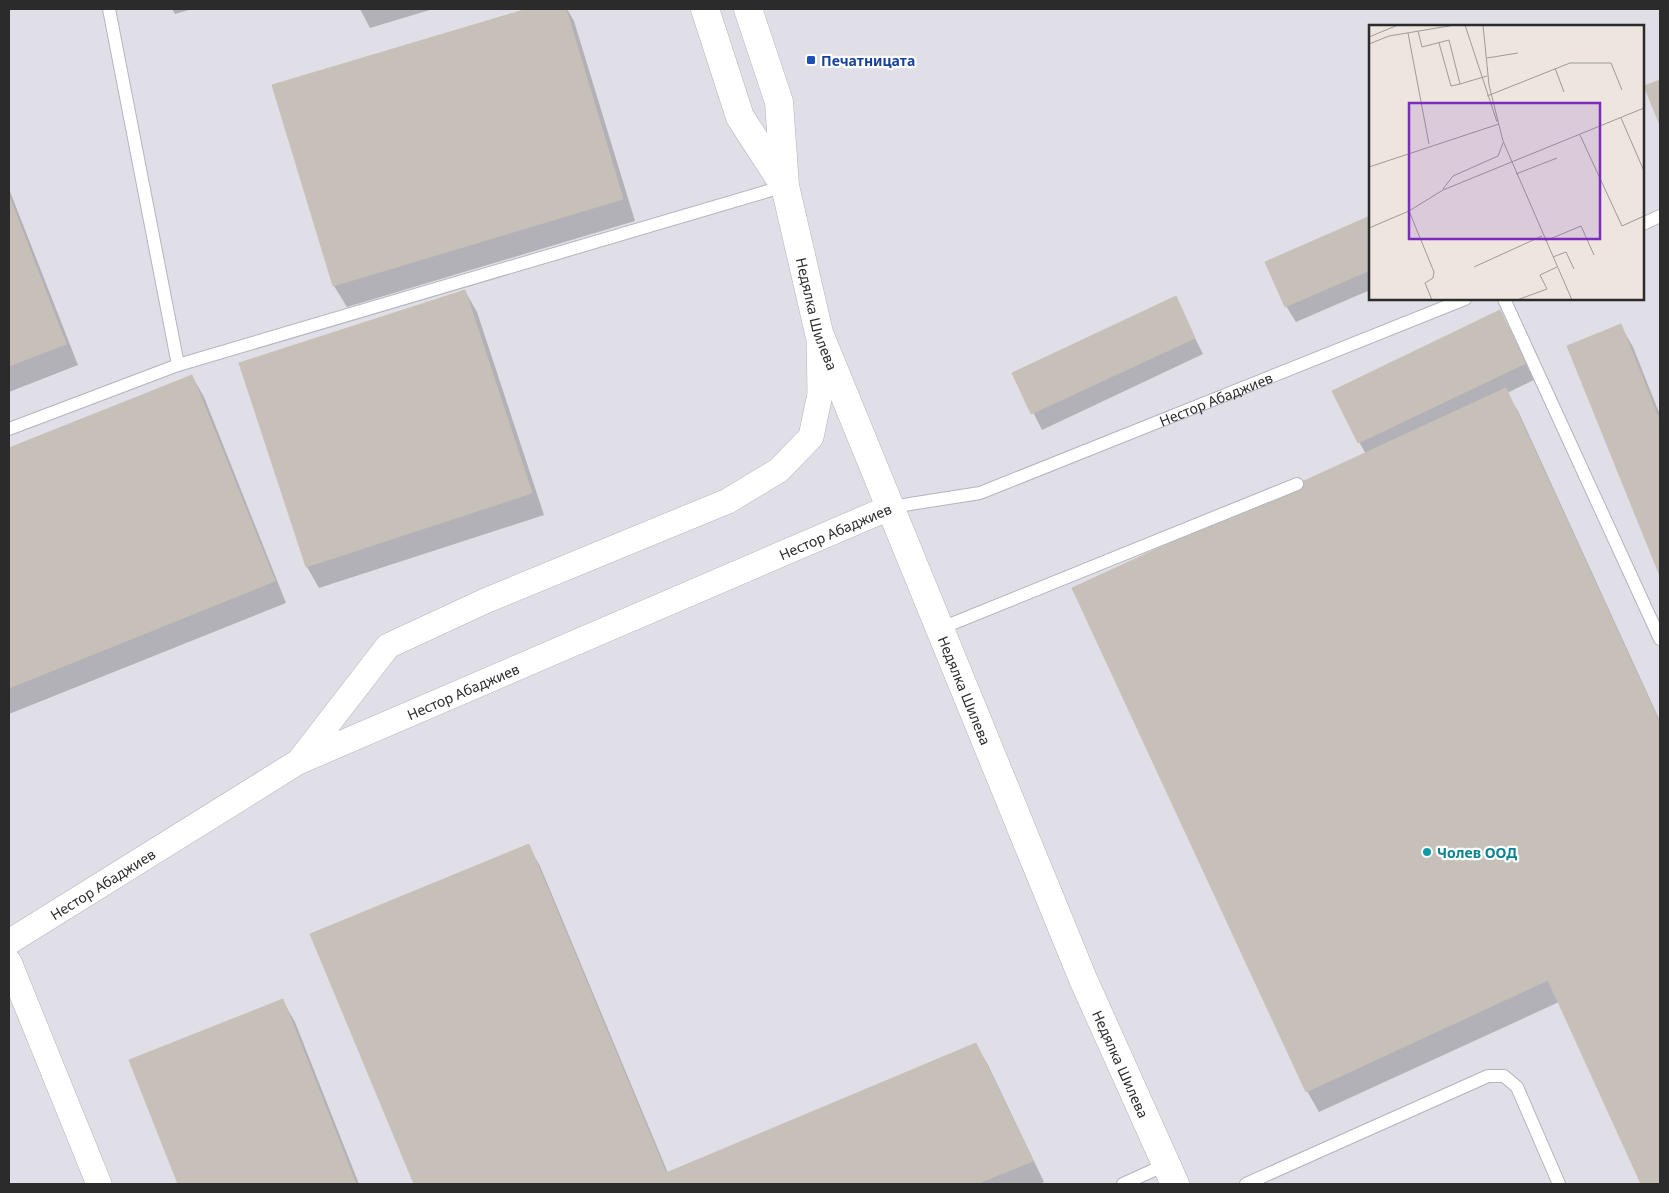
<svg xmlns="http://www.w3.org/2000/svg" width="1669" height="1193" viewBox="0 0 1669 1193" font-family="'Noto Sans',sans-serif">
  <style>
    .industrial { fill: #e0dee6; fill-rule: evenodd }
    .shadow { fill: #0003 }
    .building { fill: #c6c0b9; stroke: #c9c1b7 }
    .lines { fill: none; stroke-linecap: round; stroke-linejoin: round }
    .lane-casing { stroke: #b1b5bf; stroke-width: 14 }
    .street-casing { stroke: #b1b5bf; stroke-width: 26 }
    .secondary-casing { stroke: #b1b5bf; stroke-width: 29 }
    .lane { stroke: #fff; stroke-width: 12 }
    .street { stroke: #fff; stroke-width: 25 }
    .secondary { stroke: #fff; stroke-width: 28 }
    .transit-dot { fill: #1a4fb4; stroke: #fff; stroke-width: 2 }
    .culture-dot { fill: #0f9aa8; stroke: #fff; stroke-width: 2 }
    .labels { text-anchor: middle; dominant-baseline: central; stroke-width: 4.5; stroke-linejoin: round; paint-order: stroke }
    .transit-label { font-size: 14px; font-weight: bold; fill: #164399; stroke: #fff; text-anchor: start }
    .street-label { font-size: 14px; fill: #2b2b2b; stroke: #fff }
    .culture-label { font-size: 14px; font-weight: bold; fill: #0d838f; stroke: #fff; text-anchor: start }
    .inset-road { fill: none; stroke: #9f9b96; stroke-width: 1 }
    .view { fill: #7b2cbf; fill-opacity: 0.15; stroke: #7b2cbf; stroke-width: 2.5 }
    .inset-edge { fill: none; stroke: #2b2b2b; stroke-width: 2.5 }
  </style>
  <rect width="100%" height="100%" fill="#ede5de"/>
  <path class="industrial" d="M9 9H1660V1184H9ZM1370 26H1643V299H1370Z"/>
  <path class="shadow" d="M172 9H192L175 14Z
    M360 9H433L370 28Z
    M531 9H567L574 21 635 221 347 307 334 286 274 86Z
    M9 189 78 365 9 392Z
    M1370 217V290L1296 322 1286 306 1267 262Z
    M465 291 477 312 544 515 319 588 307 567Z
    M1175 298 1203 354 1042 430 1014 374Z
    M1621 326 1633 347 1660 415V572L1569 346Z
    M1509 328 1534 380 1507 393 1518 411 1660 721V1184H1643L1559 1002 1319 1112 1307 1091 1366 454 1359 442Z
    M192 376 204 397 286 603 9 714V449Z
    M528 845 540 866 668 1173 976 1044 988 1065 1044 1182 1039 1184H416L312 935Z
    M283 1001 295 1022 359 1184H180L131 1060Z"/>
  <path class="building" d="M527 9H566L623 199 333 286 272 85Z
    M1660 80V125L1644 86Z
    M9 196 66 344 9 366Z
    M1370 216V270L1285 307 1265 262Z
    M465 290 532 493 306 567 239 363Z
    M1176 296 1195 338 1031 414 1012 373Z
    M1500 310 1526 363 1358 443 1332 391Z
    M1621 324 1660 422V576L1567 346Z
    M192 375 275 581 9 688V448Z
    M1506 388 1660 724V1184H1641L1548 980 1306 1092 1072 588Z
    M529 844 666 1173 976 1043 1033 1161 976 1184H414L310 934Z
    M283 999 356 1184H178L129 1060Z"/>
  <g class="lines">
    <defs>
      <g id="lane">
        <path d="M109 9 178 365"/>
        <path d="M1643 224 1660 216"/>
        <path d="M1504 299 1660 639"/>
        <path d="M9 429 178 365 785 186"/>
        <path id="s1" d="M891 507 980 493 1465 299"/>
        <path d="M939 629 1297 484"/>
        <path d="M1123 1184 1165 1165"/>
        <path d="M1246 1184 1488 1076H1504L1517 1087 1559 1184"/>
      </g>
      <g id="street">
        <path d="M300 760 388 646 485 601 728 501 779 470 811 437 820 394 819 338"/>
        <path id="s2" d="M9 942 298 762 891 507"/>
        <path d="M9 962 99 1184"/>
      </g>
      <g id="secondary">
        <path d="M705 9 740 117 784 185"/>
        <path id="s3" d="M748 9 779 102 785 186 819 333 1083 979 1175 1184"/>
      </g>
    </defs>
    <use href="#lane" class="lane-casing"/>
    <use href="#street" class="street-casing"/>
    <use href="#secondary" class="secondary-casing"/>
    <use href="#lane" class="lane"/>
    <use href="#street" class="street"/>
    <use href="#secondary" class="secondary"/>
  </g>
  <rect class="transit-dot" x="806" y="55" width="10" height="10" rx="2.5"/>
  <circle class="culture-dot" cx="1427" cy="852" r="5"/>
  <g class="labels">
    <g class="transit-label">
      <text x="821" y="60">Печатницата</text>
    </g>
    <g class="street-label">
      <text stroke="none"><textPath href="#s3" startOffset="314">Недялка Шилева</textPath></text>
      <text stroke="none"><textPath href="#s1" startOffset="344">Нестор Абаджиев</textPath></text>
      <text stroke="none"><textPath href="#s2" startOffset="925">Нестор Абаджиев</textPath></text>
      <text stroke="none"><textPath href="#s3" startOffset="719">Недялка Шилева</textPath></text>
      <text stroke="none"><textPath href="#s2" startOffset="520">Нестор Абаджиев</textPath></text>
      <text stroke="none"><textPath href="#s2" startOffset="110">Нестор Абаджиев</textPath></text>
      <text stroke="none"><textPath href="#s3" startOffset="1124">Недялка Шилева</textPath></text>
    </g>
    <g class="culture-label">
      <text x="1437" y="852">Чолев ООД</text>
    </g>
  </g>
  <g transform="translate(1369 25)">
    <rect width="275" height="275" fill="#ede5de"/>
    <path class="inset-road" d="M96 0 128 97M114 0 120 60 134 116 203 275M49 6 53 22 80 15 91 59 118 51M39 8 60 119M0 12 29 0M70 18 82 61 91 59M0 19 20 11 86 0M118 33 149 28M186 43 195 67M118 71 201 38H242L253 65M252 93 275 146M211 110 253 201 275 191M0 142 130 99M147 149 188 133M74 164 84 151 129 131 134 118M40 186 65 247 64 253 56 258 63 275M0 203 40 186 74 165 275 83M176 216 212 201 225 230M184 232 197 227 205 244M105 242 173 211M148 275 178 264 171 250 188 242"/>
    <path class="view" d="M40 78H231V214H40Z"/>
    <rect width="275" height="275" class="inset-edge"/>
  </g>
  <rect width="1669" height="1193" fill="none" stroke="#2b2b2b" stroke-width="20"/>
</svg>
